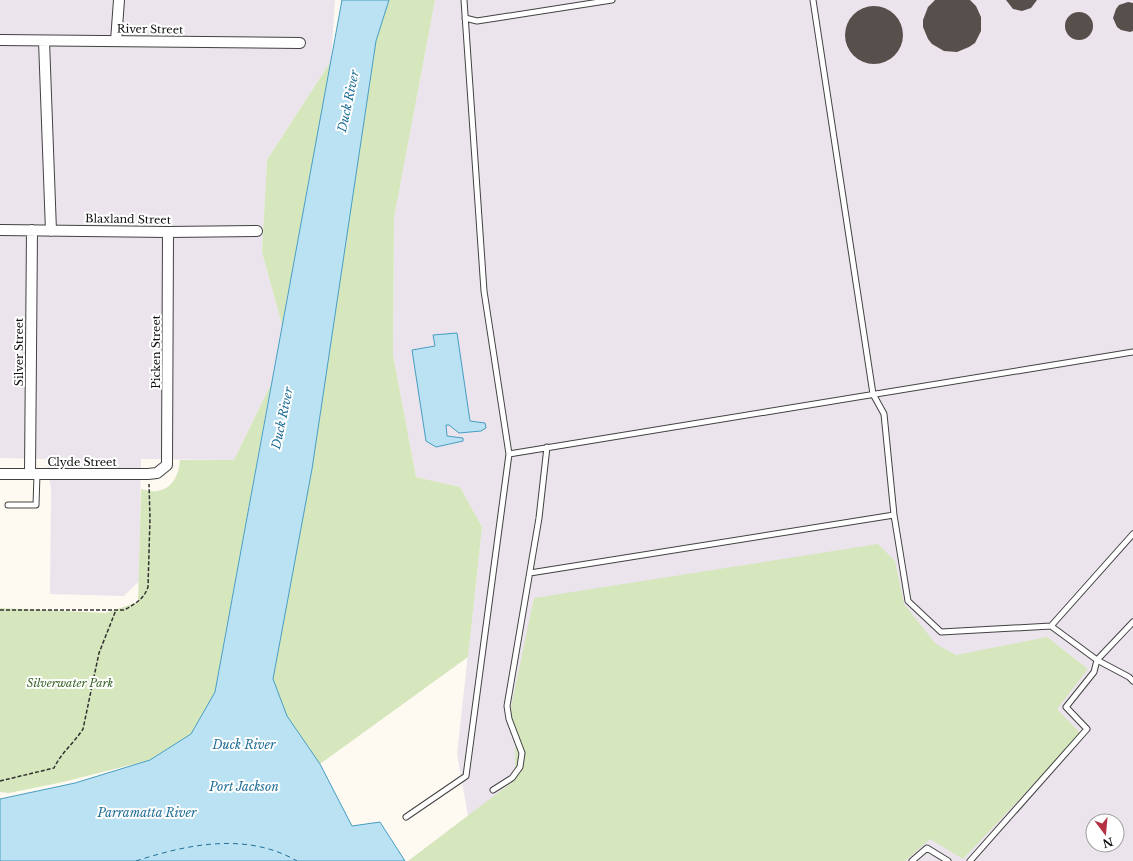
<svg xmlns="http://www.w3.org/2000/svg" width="1133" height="861" viewBox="0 0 1133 861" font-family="'Libre Baskerville',serif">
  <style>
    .industrial { fill: #ebe4ec; fill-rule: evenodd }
    .green { fill: #d6e6bd }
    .water { fill: #bae2f2; stroke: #469dc3 }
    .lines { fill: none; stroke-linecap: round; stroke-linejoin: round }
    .ferry { stroke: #216f97; stroke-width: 1; stroke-dasharray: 5 4; stroke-linecap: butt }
    .building { fill: #574f4c }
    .lane-casing { stroke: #424242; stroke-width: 7 }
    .street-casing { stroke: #424242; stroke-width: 12 }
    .path { stroke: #313131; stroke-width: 1.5; stroke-dasharray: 4 2; stroke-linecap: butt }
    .lane { stroke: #fff; stroke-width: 5 }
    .street { stroke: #fff; stroke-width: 10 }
    .labels { text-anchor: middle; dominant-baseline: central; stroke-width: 4; stroke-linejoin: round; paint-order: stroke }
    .street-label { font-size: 11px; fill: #0f0f0f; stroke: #fff }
    .park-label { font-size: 11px; font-style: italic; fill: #366223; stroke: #fff }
    .water-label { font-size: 12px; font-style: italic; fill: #216f97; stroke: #fff }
  </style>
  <rect width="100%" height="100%" fill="#fefaf1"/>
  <path class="industrial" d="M0 0H335L331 61 267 160 262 252 282 325 271 384 234 460 141 459 139 581 124 596 50 594 51 488 46 459 0 458Z
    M435 0H1133V861H476L457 754 482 527 460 487 416 477 393 355 394 218ZM1093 821H1117V845H1093Z"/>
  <path class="green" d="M389 0H435L394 218 393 355 416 477 460 487 482 527 468 657 320 764 287 716 273 679 312 469 376 41Z
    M331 61 282 325 262 252 267 160Z
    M271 384 215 692 191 734 150 760 63 782 9 793 0 792V608L106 613 138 602 141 489C146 490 152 492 157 491 173 489 179 474 180 460H234Z
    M878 544 895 561 904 604 936 644 956 655 1047 637 1088 669 1057 709 1081 734 963 859 930 839 905 861H408L515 780V739L510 712 534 598Z"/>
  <path class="water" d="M342 0H389L376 41 312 469 273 679 287 716 320 764 352 826 380 822 405 861H0V799L75 783 150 760 191 734 215 692Z
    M457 333 470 421 485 423 486 428 481 431 459 433 449 425H446L447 436 463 438V441L436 447 426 441 412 350 435 346 433 335Z"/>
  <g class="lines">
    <path class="ferry" d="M136 861C188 844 247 832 297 861"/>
  </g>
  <path class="building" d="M935 0H970L976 6 981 17V31L975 43 969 47 957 52 944 51 932 44 928 39 923 27V20L928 7Z
    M1006 0H1037L1031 8 1022 11 1013 9Z
    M1128 2 1133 3V31L1130 32 1121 30 1117 27 1113 18 1116 9 1119 5Z
    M845 35a29 29 0 1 1 58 0a29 29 0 1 1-58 0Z
    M1065 26a14 14 0 1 1 28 0a14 14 0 1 1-28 0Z"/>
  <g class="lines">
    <defs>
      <path id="lane" d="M813 0 873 394 884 414 894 515 908 601 941 632 1051 626 1097 660 1129 677 1133 681
        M465 18 477 21 612 0
        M509 454 1133 352
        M8 505H36L37 474
        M530 573 894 515
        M1051 626 1133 534
        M493 790 512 778 520 767 522 753 509 719 507 706 539 518 547 447
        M406 817 466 776 509 454 484 291 464 0
        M912 861 927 848 948 861
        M970 861 1087 729 1066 707 1094 672 1097 660 1133 622"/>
      <path id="street" d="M0 40 300 43
        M44 41 51 231
        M116 41 119 0
        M0 230 168 232 257 231
        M0 474H148L157 473 167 465 168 232
        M30 474 32 230"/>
    </defs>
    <use href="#lane" class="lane-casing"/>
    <use href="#street" class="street-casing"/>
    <path class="path" d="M0 610H124C135 604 144 599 148 587L150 518 149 484
      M0 781 54 768C61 753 74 743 83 729L99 653 116 610"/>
    <use href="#lane" class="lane"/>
    <use href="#street" class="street"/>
  </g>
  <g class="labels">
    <g class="street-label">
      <text transform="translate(150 29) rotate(1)">River Street</text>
      <text transform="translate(128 219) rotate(1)">Blaxland Street</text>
      <text transform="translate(19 352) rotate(-90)">Silver Street</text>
      <text transform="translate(156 352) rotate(-90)">Picken Street</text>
      <text x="82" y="462">Clyde Street</text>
    </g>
    <g class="park-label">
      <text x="70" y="683">Silverwater Park</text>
    </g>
    <g class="water-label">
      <text transform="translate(348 101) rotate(-78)">Duck River</text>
      <text transform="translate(282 418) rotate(-78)">Duck River</text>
      <text x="244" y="744">Duck River</text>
      <text x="244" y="786">Port Jackson</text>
      <text x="147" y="812">Parramatta River</text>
    </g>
  </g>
  <g transform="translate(1105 833) rotate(164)"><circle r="19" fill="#ffffff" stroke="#9f9f9f"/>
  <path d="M0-3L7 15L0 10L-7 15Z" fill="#b43143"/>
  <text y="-6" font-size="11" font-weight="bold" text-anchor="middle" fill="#0f0f0f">N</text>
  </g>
</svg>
